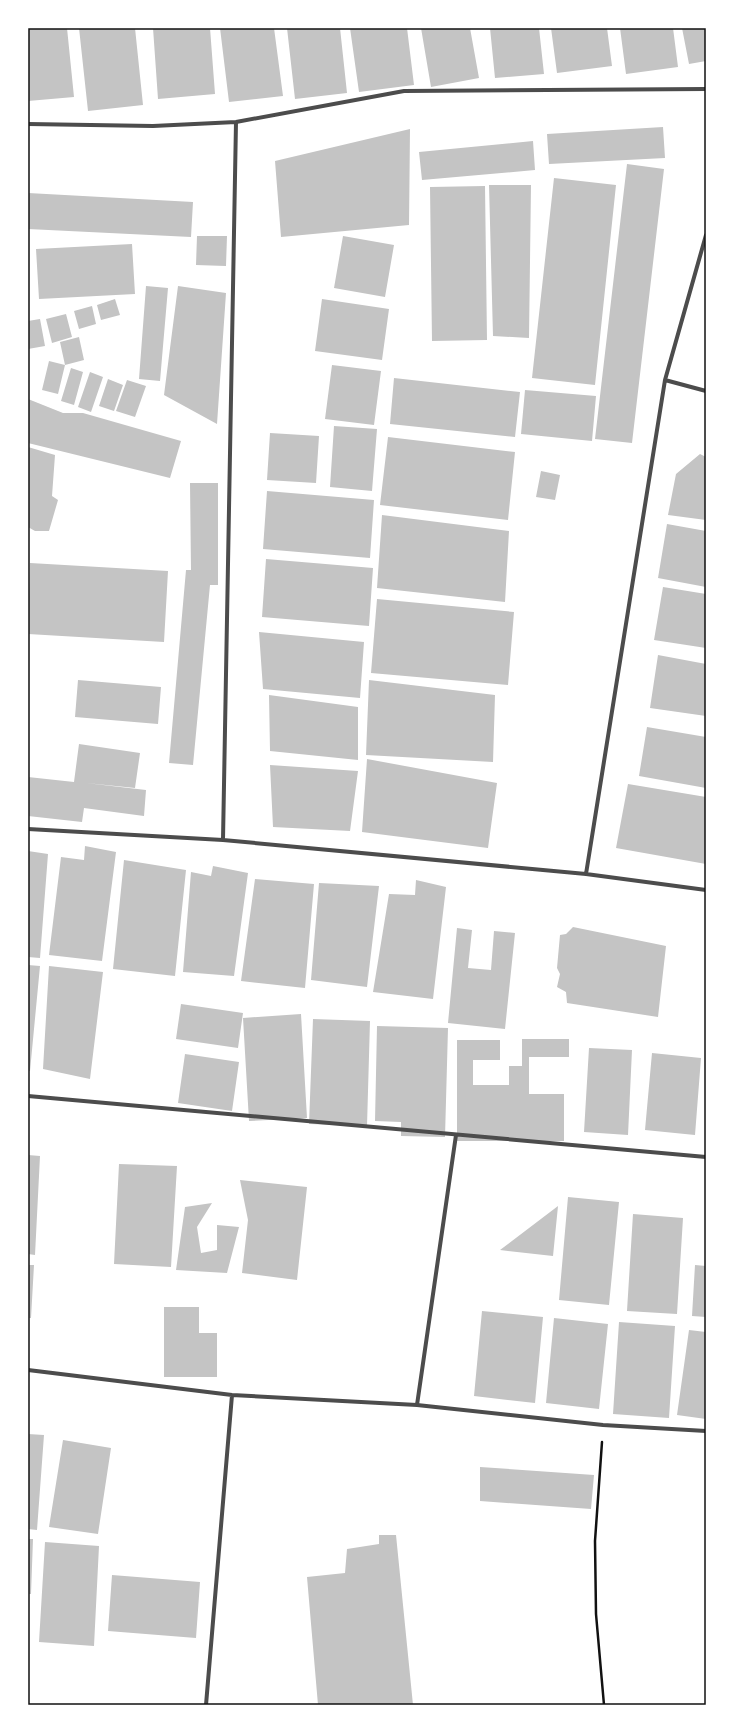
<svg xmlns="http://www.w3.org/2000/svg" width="734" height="1733" viewBox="0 0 734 1733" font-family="'Work Sans',sans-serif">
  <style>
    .building { fill: #c4c4c4 }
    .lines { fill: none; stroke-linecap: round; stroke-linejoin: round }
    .path { stroke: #111; stroke-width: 2.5 }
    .minor { stroke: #4c4c4c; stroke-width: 4 }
    .neatline { fill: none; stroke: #111; stroke-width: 1.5 }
  </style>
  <rect width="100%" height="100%" fill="#fff"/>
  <path class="building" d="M28 28H67L74 97 28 101Z
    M79 28H135L143 105 88 111Z
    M153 28H210L215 94 158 99Z
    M220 28H274L283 96 229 102Z
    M287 28H340L347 93 295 99Z
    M350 28H407L414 85 359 92Z
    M421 28H470L479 78 431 87Z
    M490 28H539L544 74 495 78Z
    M551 28H607L612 66 557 73Z
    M620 28H673L678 67 626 74Z
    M682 28H706V61L689 64Z
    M663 127 665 158 549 164 547 134Z
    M410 129 409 225 281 237 275 161Z
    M533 141 535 170 422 180 419 152Z
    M627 164 664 169 632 443 595 439Z
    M554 178 616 185 595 385 532 378Z
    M489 185H531L529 338 493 336Z
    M485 186 487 340 432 341 430 187Z
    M28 193 193 202 191 237 28 229Z
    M197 236H227L226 266 196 265Z
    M343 236 394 245 385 297 334 288Z
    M132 244 135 294 39 299 36 249Z
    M146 286 168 288 160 381 139 379Z
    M178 286 226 293 217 424 164 395Z
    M115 299 120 315 101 320 97 305Z
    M322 299 389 309 382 360 315 351Z
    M92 306 96 324 79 329 74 311Z
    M66 314 72 337 52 343 46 319Z
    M40 319 45 346 28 349V321Z
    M79 337 84 360 65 365 60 342Z
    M49 361 65 365 58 394 42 390Z
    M332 365 381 371 374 425 325 419Z
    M71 368 83 372 74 405 61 401Z
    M90 372 103 377 91 412 78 407Z
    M394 378 520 392 515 437 390 424Z
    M108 379 123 385 114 411 99 406Z
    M127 380 146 386 135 417 116 411Z
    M525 390 596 396 592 441 521 434Z
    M28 399 63 413H83L181 441 170 478 28 443Z
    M334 426 377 429 372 491 330 487Z
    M270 433 319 436 316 483 267 480Z
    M388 437 515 452 508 520 380 505Z
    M28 447 55 455 52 496 58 500 49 531H35L28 527Z
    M700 454 706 457V520L668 515 676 474Z
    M541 471 560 475 555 500 536 497Z
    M190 483H218V585H210L193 765 169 763 186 570H191Z
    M267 491 374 500 370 558 263 549Z
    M382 515 509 531 505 602 377 588Z
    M667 524 706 531V587L658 578Z
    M266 559 373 568 369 626 262 617Z
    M30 563 168 571 164 642 28 634Z
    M663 587 706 594V648L654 640Z
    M377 599 514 612 508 685 371 673Z
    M259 632 364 642 360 698 263 689Z
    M658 655 706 664V716L650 708Z
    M78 680 161 687 158 724 75 717Z
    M369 680 495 695 493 762 366 755Z
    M269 695 358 707V760L270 751Z
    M647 727 706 737V788L639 776Z
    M79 744 140 753 135 788 86 783 146 790 144 816 84 808 82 822 28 816V777L74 782Z
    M367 759 497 783 488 848 362 832Z
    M270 765 358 771 350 831 273 827Z
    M628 784 706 797V864L616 848Z
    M85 846 116 852 102 961 49 955 61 857 84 860Z
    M28 851 48 854 40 958 28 957Z
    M124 860 186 870 175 976 113 969Z
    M213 866 248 873 234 976 183 972 191 872 211 876Z
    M255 879 314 884 305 988 241 981Z
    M416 880 446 887 433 999 373 992 389 894 415 895Z
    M319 883 379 886 367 987 311 980Z
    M573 927 666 946 658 1017 567 1003 566 992 557 987 560 974 557 968 560 935 566 934Z
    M457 928 472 930 468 968 491 970 494 931 515 933 505 1029 448 1023Z
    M28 965 40 966 30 1071H28Z
    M49 966 103 972 90 1079 43 1069Z
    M181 1004 243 1013 238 1048 176 1039Z
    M301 1014 307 1118 249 1121 243 1018Z
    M313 1019 370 1021 367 1126 309 1124Z
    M377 1026 448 1028 445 1137 401 1136V1122L375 1121Z
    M522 1039H569V1057H529V1094H564V1141H457V1040H500V1060H473V1085H509V1066H522Z
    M589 1048 632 1050 628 1135 584 1132Z
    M652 1053 701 1058 695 1135 645 1130Z
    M185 1054 239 1062 232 1111 178 1103Z
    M28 1155 40 1156 35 1255 28 1254Z
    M119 1164 177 1166 171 1267 114 1264Z
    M240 1180 307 1187 297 1280 242 1273 248 1220Z
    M568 1197 619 1202 609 1305 559 1300Z
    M212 1203 197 1227 201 1253 217 1250V1225L239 1227 227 1273 176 1270 185 1207Z
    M558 1206 553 1256 500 1250Z
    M633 1214 683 1218 677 1314 627 1311Z
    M28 1265H34L31 1318H28Z
    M695 1265 706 1266V1317L692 1316Z
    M164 1307H199V1333H217V1377H164Z
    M482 1311 543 1317 535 1403 474 1396Z
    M554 1318 608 1324 599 1409 546 1403Z
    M619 1322 675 1326 669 1418 613 1414Z
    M689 1330 706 1332V1419L677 1415Z
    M28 1434 44 1435 37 1530 28 1529Z
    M63 1440 111 1448 98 1534 49 1527Z
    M480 1467 594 1475 591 1509 480 1501Z
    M379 1535H396L413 1705H318L307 1577 345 1573 347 1549 379 1544Z
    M28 1539H33L31 1594H28Z
    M45 1542 99 1546 94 1646 39 1642Z
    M112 1575 200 1582 196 1638 108 1631Z"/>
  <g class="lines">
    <path class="path" d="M602 1442 595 1541 596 1614 604 1705"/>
    <path class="minor" d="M28 124 153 126 236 122 404 91 706 89
      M665 380 706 391
      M28 829 223 840 586 874 706 890
      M223 840 236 122
      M586 874 665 380 706 235
      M28 1096 706 1157
      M28 1370 232 1395 417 1405 603 1425 706 1431
      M417 1405 456 1135
      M206 1705 232 1395"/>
  </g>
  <rect width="734" height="1733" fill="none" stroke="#ffffff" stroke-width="58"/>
  <rect x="29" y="29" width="676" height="1675" class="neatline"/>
</svg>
